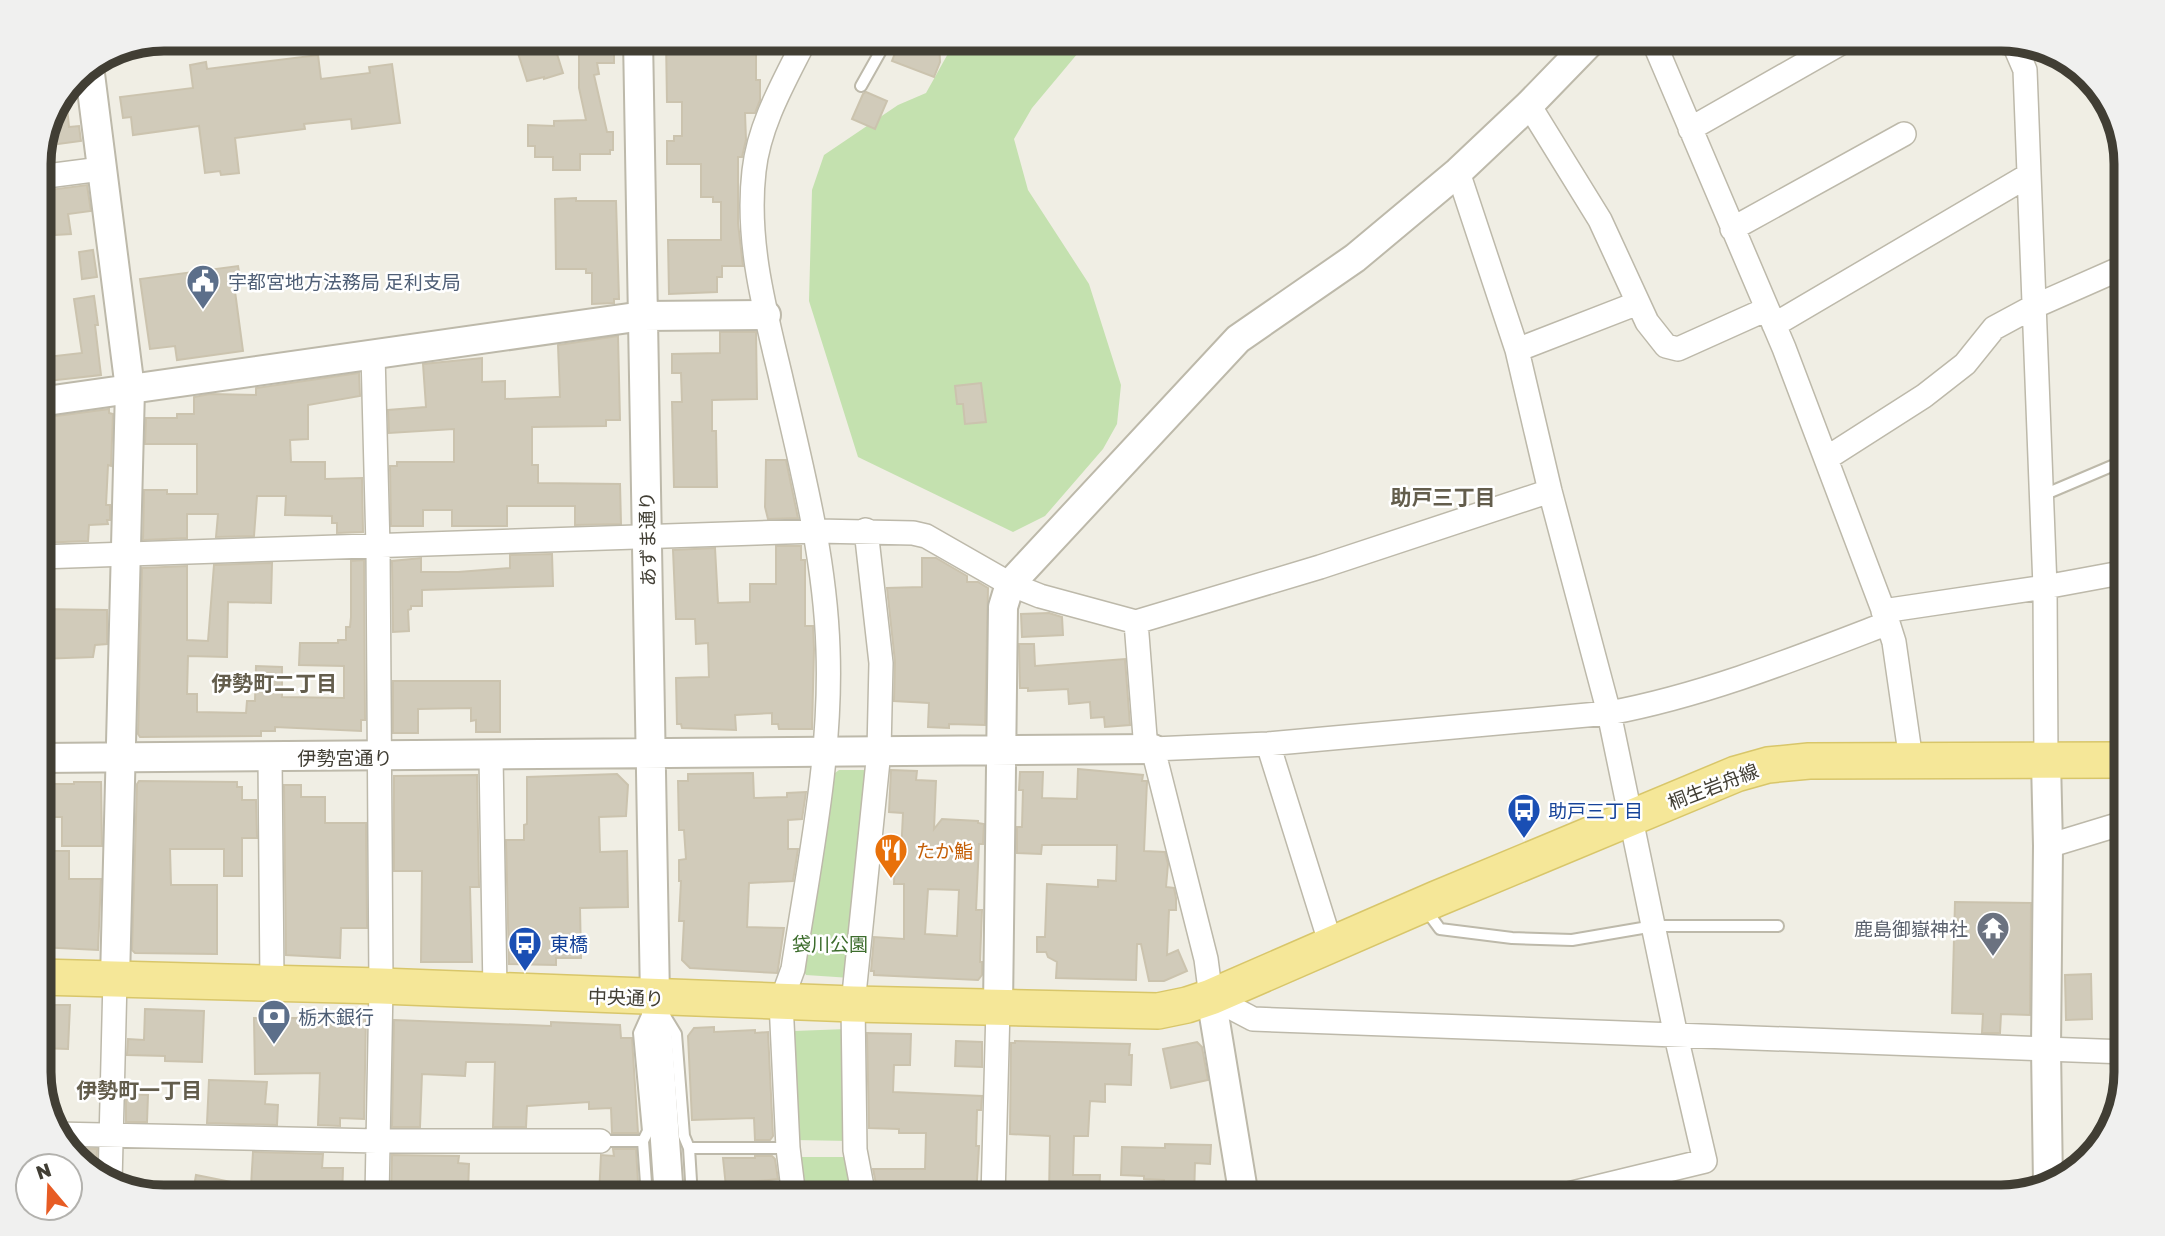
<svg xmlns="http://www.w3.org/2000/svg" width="2165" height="1236" viewBox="0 0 2165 1236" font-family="'Golos Text','Noto Sans JP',sans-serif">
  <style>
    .green { fill: #c4e1af }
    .building { fill: #d1cbba; stroke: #cbc3ae; stroke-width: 2; fill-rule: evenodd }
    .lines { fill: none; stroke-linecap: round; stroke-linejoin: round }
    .service-casing { stroke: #bdb9aa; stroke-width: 14 }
    .minor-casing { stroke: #bdb9aa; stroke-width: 26 }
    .tertiary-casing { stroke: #bdb9aa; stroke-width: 32 }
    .primary-casing { stroke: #d8c66a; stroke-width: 38 }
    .service { stroke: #fff; stroke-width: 10 }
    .minor { stroke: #fff; stroke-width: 23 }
    .tertiary { stroke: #fff; stroke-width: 28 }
    .primary { stroke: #f5e798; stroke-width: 35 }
    .labels { text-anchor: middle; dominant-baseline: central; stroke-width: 5; stroke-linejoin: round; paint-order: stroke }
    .service-label { font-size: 19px; fill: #4e5e75; stroke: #fff; text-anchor: start }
    .street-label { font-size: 19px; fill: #413e34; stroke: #fff }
    .transit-label { font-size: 19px; fill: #164399; stroke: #fff; text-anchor: start }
    .food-label { font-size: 19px; fill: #c56008; stroke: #fff; text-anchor: start }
    .worship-label { font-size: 19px; fill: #5b616d; stroke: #fff; text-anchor: end }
    .park-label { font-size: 19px; fill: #3d6d2d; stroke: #fff }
    .neighbourhood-label { font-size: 21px; font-weight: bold; fill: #635d4c; stroke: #fff }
    .rim { fill: none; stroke: #413e34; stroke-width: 9 }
  </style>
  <rect width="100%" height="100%" fill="#f0eee4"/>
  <path class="green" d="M953 39H1085L1078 53 1032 108 1014 139 1028 190 1089 284 1121 385 1117 424 1103 449 1045 516 1013 532 858 457 809 301 812 190 824 155 898 105 926 93 950 50Z
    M839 770H870L851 978 806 975 801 967 831 776Z
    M847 1029 849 1141 795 1140 794 1031Z
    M797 1157H852L859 1197H803Z"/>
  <path class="building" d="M525 38H552L563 73 544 79V77L527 81 516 47 527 44Z
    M579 38H614V63H597L599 74 594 75 607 132H613V150H610V154H580V170H553V157H535V146H528V125L554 126V121L586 120 579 88Z
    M671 38H756V80H760V100L755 113H745L746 140 742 157H738V223L743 266H722V277H717V292L669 294 668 240H721V202H713V197H701V164H667V141H674V136H682V102H667L666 40Z
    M911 38H939L940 62 934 77 892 61 899 43 912 49Z
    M318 55 321 79 370 73 369 67 392 64 400 123 352 129 351 119 304 124 305 129 235 138 239 173 221 175 220 171 205 173 199 126 133 135 131 117 123 118 120 97 193 88 190 65 206 62 207 69Z
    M866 92 887 101 875 129 852 119 863 94Z
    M66 96 69 127 79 126 81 141 43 146Z
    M87 185 91 211 68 214 71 234 55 235 49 190Z
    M576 198V201H616L619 299H614V303L592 304V273H586V269H556L555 199Z
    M93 250 97 277 82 279 79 252Z
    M238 266 241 284H234L243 351 177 360 175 346 150 349 140 279Z
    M94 296 98 325H95L101 375 39 382V358L82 353 74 299Z
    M720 332H756L757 399 712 400V431H716L717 487H674L672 402H682L681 373H672V354L720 353Z
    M618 336 620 420H606V426L532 427V465H538V483L620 484 621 524 575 525V506H507V526H452V510H423V526H391L390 466H397V462H454V429L389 433 388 410 426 407 423 364 482 358V382L505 381V399L557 397H560L558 345Z
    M359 373 360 396 308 405V439L290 440 291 462H325V479L362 478 363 532 337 533V523H332V516L285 515 286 496H257L254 536 216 537 218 514H187V538L143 540 144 490H167V494H197V444H145L146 418H177V414H194V397L210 394 256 395V388Z
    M981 383 986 422 965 424 963 404H957L955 386Z
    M109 409V413L113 414 111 466 108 465 106 505H110V520H107L108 524 89 525 88 541 39 543V422L49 420V417Z
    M766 460H786L798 518 768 519 765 507Z
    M776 546H801V560H805V626H813L814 649 812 729H779L778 724H772V713L735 715 736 730 682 728 681 724H677L676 678 709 677 708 643 696 644 695 619H676L673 550 715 548 718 603 750 602V584H776Z
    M552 554 553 586 422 590V606H411V609L408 610 409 631 393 632 392 561 421 558V572H458L510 568V555Z
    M922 558H936L967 576V582H978L988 588 985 725 949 724V728L928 727 929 703 894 701 895 662 887 588 922 587Z
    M364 560 365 720H361V731L275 727V731H261V736L140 737 138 734 142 568 187 566V640L208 641 214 565 272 563 271 603 228 602 227 657 188 656 187 694H197V712L246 713 247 701H255L256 666 282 667V697L344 698V666L299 665 300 643H338V640H346V627H350L351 617V561Z
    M39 609 107 610V644L95 645 93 657 39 659Z
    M1049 613 1062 617 1063 635 1022 637 1021 614Z
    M1019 644H1034L1035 666 1125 659 1130 725 1105 727 1104 717 1091 718 1090 702 1069 704 1068 689 1028 691V688H1020Z
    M393 681H500V732H476V720L471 721V708L418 709V733H393Z
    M1078 769 1143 775 1142 781H1147L1144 851 1165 852 1168 864 1166 887 1174 888 1176 898V910H1169L1167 955 1178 950 1187 971 1164 981H1149L1141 944H1137L1136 980 1056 978 1057 962 1048 957 1046 952H1037V937H1045L1047 884 1098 887V880L1116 881 1117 845H1042L1041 854 1017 853V827H1022L1023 790H1019L1020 772H1043L1042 798 1077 799Z
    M891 770 917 771 916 780 936 781 934 829 942 819 978 821V823L984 824 983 844H979L976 910H982L980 962H982V975L978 980 874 975V971H871L874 937 904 939V884H894L895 855H901L903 813 889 812ZM928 889 959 890 957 936 925 934Z
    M753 773 754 798 787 797V793L806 792 802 819 788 820V849H798L793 881 749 883 747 927 784 928 778 969 777 973 690 968 682 960 684 921H679L681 881H679V860L686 859 684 830H679L678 781H688V774Z
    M617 774 628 785 626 816 599 817 600 852 627 851 628 907 580 908 581 958H556V965L509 964 506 840H524V825L527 824V777Z
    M477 775 479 887H470L472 962H421L422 871H394V776Z
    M139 781 237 782V787H242V800H256L257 838H242V876H224V849H170L171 885H217V954L135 953 132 950 137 784Z
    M74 782H101L102 846H62V817H52L53 784H74Z
    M284 785H301V797H325V823H366L367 928H341L340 958 286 955Z
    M51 851H69V879H101L98 950 39 947V861H51Z
    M1955 902 2031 903 2030 1015 2001 1014 2000 1033H1982L1983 1014 1952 1013Z
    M2091 974 2092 1019 2066 1020 2065 975Z
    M51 1005H70L68 1049 39 1048V1019H51Z
    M145 1009 204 1011 202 1062 165 1061V1056L127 1055 128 1039 144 1040Z
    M304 1016 366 1017 364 1119 340 1118V1126L318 1125 320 1073 255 1074 254 1018H304Z
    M394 1020 551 1026V1022L620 1025 621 1038H632L638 1133H612L611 1108 589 1109V1102L527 1106 526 1127H493L495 1062H466L465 1076 422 1074 420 1127H392Z
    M714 1027V1032L755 1030V1033L768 1032 773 1136 770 1140H755L754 1118 692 1120 688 1036 694 1028Z
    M867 1033 911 1034 910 1065H894L893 1092 982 1096 981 1110H977L976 1146H979L976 1197H914V1193H890V1189H877L873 1169H925L926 1133H899V1129L869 1128Z
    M956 1041 982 1042V1067L955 1066Z
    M1015 1041 1130 1044 1129 1055H1132L1131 1085 1105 1084V1102L1090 1101 1088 1136H1074L1073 1175H1100L1099 1197H1049L1050 1136 1010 1134 1011 1043H1015Z
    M1197 1042 1202 1047 1208 1080 1171 1088 1163 1049Z
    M209 1080 267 1082 265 1104 278 1105 277 1125 207 1123Z
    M126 1094 148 1095 147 1122H126Z
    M1165 1144 1211 1145 1210 1164 1195 1163 1194 1197H1163L1164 1180 1144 1179V1176L1121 1175 1122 1147 1165 1148Z
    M69 1148 97 1149 96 1175Z
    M613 1149H636L638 1182 619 1183 618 1191H614V1197H599L601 1155 614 1156Z
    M253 1152 323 1154 322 1168H343L342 1198H192L196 1175 251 1186Z
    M392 1155 459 1156 458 1163 469 1164 468 1192 425 1190V1198H391Z
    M755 1156H772L775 1159 778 1179 749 1182 750 1197H727L723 1158H755Z"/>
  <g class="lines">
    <defs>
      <path id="service" d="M861 86 888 38
        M2041 496 2126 460
        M1426 910 1440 929 1512 938 1572 940 1654 926H1778
        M665 1016 676 1034 684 1136 689 1148 692 1197
        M600 1141H643
        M689 1148H788
        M647 1197 643 1141 648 1131 639 1033 648 1013"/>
      <path id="minor" d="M1652 38 1784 348 1888 623 1894 642 1911 760
        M2013 42 2025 70 2045 587 2046 761
        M1529 105 1600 220 1647 322 1666 346 1678 349 1767 309
        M1690 129 1850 38
        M1458 172 1517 350 1550 491 1609 713 1676 1036 1705 1161 1556 1197
        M39 177 101 169
        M1732 229 1904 134
        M1774 325 2029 175
        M1517 350 1638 303
        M373 354 378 547 381 986 377 1197
        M1827 458 1924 396 1965 364 1994 328 2033 307 2126 266
        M39 557 817 531 913 533 926 536 1010 584 1040 596 1136 622 1146 750
        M1883 611 2045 587 2126 572
        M1136 622 1320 567 1550 491
        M1888 623C1797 658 1705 695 1609 713L1268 744 1153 749 1206 959 1211 997 1253 1019 2126 1052
        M1268 744 1331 945
        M491 756 495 991
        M270 757 272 983
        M2048 846 2117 825 2126 827
        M55 1134 377 1141H600
        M110 1183 115 979
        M794 1197 788 1148 781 1002 793 969C809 863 832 757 828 649 825 555 801 465 780 374 764 307 746 240 754 171 759 124 785 80 806 38
        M864 1197 855 1150 853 1004 879 751 881 663 866 530
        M993 1197 998 1008"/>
      <path id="tertiary" d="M638 38 655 998 669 1197
        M89 66 130 389 115 979
        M39 402 643 316 766 315
        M39 758 1153 749
        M2046 761 2048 846 2046 1048 2048 1185
        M1211 997 1244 1197
        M998 1008 1003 607 1010 584 1238 339 1355 258 1458 172 1529 105 1594 38"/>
      <path id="primary" d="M39 977 381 986 853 1004 1158 1011 1187 1005 1211 997 1436 899 1736 774 1768 765 1809 761 2126 760"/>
    </defs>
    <use href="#service" class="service-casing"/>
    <use href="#minor" class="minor-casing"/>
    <use href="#tertiary" class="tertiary-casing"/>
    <use href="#primary" class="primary-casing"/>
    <use href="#service" class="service"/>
    <use href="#minor" class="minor"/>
    <use href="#tertiary" class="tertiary"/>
    <use href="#primary" class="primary"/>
  </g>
  <defs>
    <symbol id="civic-pin" viewBox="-11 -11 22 30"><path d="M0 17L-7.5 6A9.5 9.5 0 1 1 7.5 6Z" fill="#5c6f8a" stroke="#fff"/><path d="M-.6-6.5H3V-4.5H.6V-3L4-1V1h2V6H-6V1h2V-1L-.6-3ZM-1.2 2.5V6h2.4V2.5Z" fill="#fff"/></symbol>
    <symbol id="bus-pin" viewBox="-11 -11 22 30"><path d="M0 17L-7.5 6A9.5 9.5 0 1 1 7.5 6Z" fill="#1a4fb4" stroke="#fff"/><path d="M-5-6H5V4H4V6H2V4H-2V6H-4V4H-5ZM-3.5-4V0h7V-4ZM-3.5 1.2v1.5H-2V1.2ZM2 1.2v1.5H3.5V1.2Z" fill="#fff"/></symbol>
    <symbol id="restaurant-pin" viewBox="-11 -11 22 30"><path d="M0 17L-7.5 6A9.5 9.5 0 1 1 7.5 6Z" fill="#e8710a" stroke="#fff"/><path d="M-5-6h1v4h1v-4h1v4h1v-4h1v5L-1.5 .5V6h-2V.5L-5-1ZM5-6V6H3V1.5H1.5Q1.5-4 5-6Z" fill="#fff"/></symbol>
    <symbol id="temple-pin" viewBox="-11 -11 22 30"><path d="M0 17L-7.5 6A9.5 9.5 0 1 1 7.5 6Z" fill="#6b7280" stroke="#fff"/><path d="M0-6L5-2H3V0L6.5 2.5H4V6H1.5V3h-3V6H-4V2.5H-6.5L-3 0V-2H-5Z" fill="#fff"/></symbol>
    <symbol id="bank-pin" viewBox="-11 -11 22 30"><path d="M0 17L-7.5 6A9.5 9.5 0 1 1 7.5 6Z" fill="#5c6f8a" stroke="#fff"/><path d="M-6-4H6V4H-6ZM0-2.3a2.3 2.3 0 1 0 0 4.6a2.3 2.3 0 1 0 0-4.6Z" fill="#fff"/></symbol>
  </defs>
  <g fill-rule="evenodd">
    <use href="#civic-pin" x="184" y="262" width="38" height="52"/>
    <use href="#bus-pin" x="1505" y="791" width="38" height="52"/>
    <use href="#restaurant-pin" x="872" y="831" width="38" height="52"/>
    <use href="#temple-pin" x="1974" y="909" width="38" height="52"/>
    <use href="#bus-pin" x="506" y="924" width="38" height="52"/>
    <use href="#bank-pin" x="255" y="997" width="38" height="52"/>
  </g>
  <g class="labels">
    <g class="service-label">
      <text x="228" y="281">宇都宮地方法務局 足利支局</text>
      <text x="298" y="1016">栃木銀行</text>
    </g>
    <g class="street-label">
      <text transform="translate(647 539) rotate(-91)">あずま通り</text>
      <text x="345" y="757">伊勢宮通り</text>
      <text transform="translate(1713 786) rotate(-21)">桐生岩舟線</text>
      <text transform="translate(626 997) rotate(2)">中央通り</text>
    </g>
    <g class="transit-label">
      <text x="1548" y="810">助戸三丁目</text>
      <text x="550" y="943">東橋</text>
    </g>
    <g class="food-label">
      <text x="916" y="850">たか鮨</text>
    </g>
    <g class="worship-label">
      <text x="1968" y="928">鹿島御嶽神社</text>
    </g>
    <g class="park-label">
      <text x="830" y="943">袋川公園</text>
    </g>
    <g class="neighbourhood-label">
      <text x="1443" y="497">助戸三丁目</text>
      <text x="274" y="683">伊勢町二丁目</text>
      <text x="139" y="1090">伊勢町一丁目</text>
    </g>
  </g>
  <path d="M0 0H2165V1236H0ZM164 51H2001A113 113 0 0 1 2114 164V1072A113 113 0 0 1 2001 1185H164A113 113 0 0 1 51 1072V164A113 113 0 0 1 164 51Z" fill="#f0f0ef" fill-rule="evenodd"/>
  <path class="rim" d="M164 51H2001A113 113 0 0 1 2114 164V1072A113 113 0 0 1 2001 1185H164A113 113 0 0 1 51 1072V164A113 113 0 0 1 164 51Z"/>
  <g transform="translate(49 1187) rotate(341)"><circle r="33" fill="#ffffff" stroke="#b3b2ae" stroke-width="2"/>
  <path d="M0-5L12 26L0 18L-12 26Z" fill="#e75c24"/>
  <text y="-10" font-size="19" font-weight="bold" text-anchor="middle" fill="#413e34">N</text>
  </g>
</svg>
